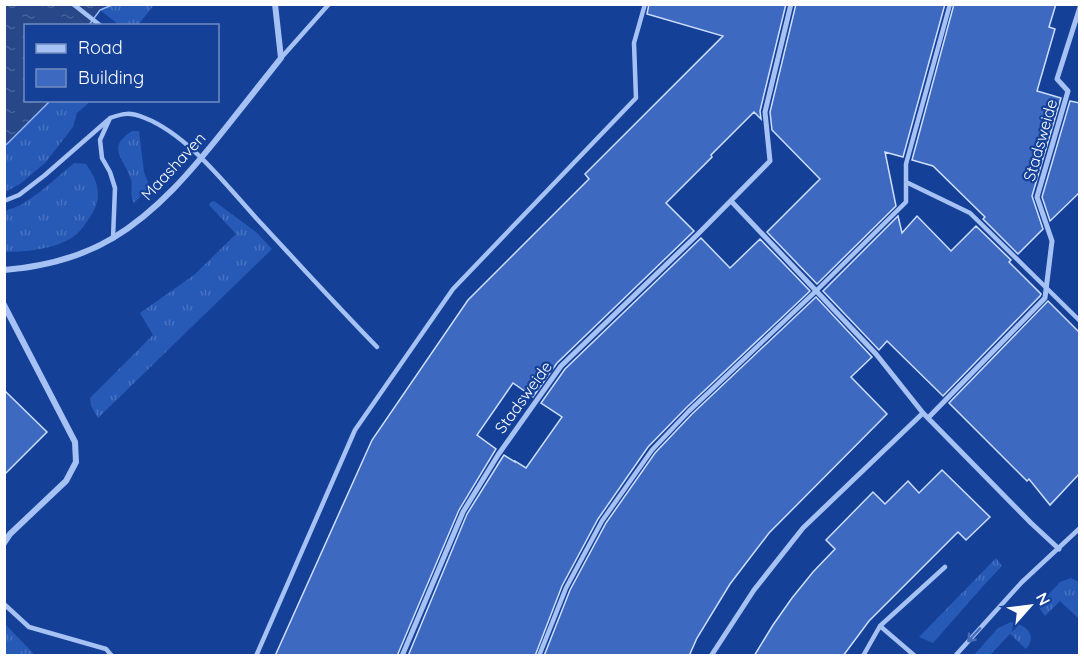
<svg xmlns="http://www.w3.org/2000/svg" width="1084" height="660" viewBox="0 0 1084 660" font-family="Quicksand,sans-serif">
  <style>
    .grass { fill: url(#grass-tufts) }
    .water { fill: url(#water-ripples); stroke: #98baf6; stroke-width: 1.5 }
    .building { fill: #3d69c0; stroke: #cedefd; stroke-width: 1.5 }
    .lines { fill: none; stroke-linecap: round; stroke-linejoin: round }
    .service { stroke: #a6c1f3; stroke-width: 4.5 }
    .pedestrian { stroke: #a6c1f3; stroke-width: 5 }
    .minor { stroke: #a6c1f3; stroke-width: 6 }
    .oneway { stroke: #476db8 }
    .labels { text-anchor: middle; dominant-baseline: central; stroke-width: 4.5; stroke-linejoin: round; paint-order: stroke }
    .street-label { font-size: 16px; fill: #fff; stroke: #144098 }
  </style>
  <defs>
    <pattern id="grass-tufts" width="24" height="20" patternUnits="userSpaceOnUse" patternTransform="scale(1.5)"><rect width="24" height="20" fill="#2759b6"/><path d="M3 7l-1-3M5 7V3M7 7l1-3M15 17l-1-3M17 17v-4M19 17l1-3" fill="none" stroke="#4772c1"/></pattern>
    <pattern id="water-ripples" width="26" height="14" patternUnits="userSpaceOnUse" patternTransform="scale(1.5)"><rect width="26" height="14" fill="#274789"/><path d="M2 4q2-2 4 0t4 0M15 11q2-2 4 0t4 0" fill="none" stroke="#47639b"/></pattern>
  </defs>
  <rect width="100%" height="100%" fill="#144098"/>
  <path class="grass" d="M112 5H154L138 25H117L118 24 100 10Z
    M50 101H91L77 113 73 127 45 163 20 184 5 192 4 145 7 144Z
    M132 131H139L144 172 150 187 134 203C129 195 133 188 131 180 125 159 105 148 132 131Z
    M74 163 86 164C100 184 103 199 88 220 84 226 79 233 73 237 56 249 25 252 5 252V211L21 205 41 191Z
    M214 201 256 232 272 249 98 418 91 406 90 398 153 335 140 313 194 275 236 234 209 205 211 202Z
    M996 558 1002 566 984 585 933 643 919 637Z
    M1071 578 1079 582V619L1060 601 1045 616 1038 606 1060 582Z
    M1011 622C1026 625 1038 635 1026 649L1010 634 990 655H974L998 628Z
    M5 624 35 655H5Z"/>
  <path class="water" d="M5 5H112L100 10 89 25 26 26V100L50 101 7 144 5 145Z"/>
  <path class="building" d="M649 4H786L760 111 761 119 754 112 711 155 712 157 666 203 694 231 557 363 533 397 513 383 477 435 496 449 459 510 397 656H275L372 440 468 300 589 179 585 174 723 36 647 14Z
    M796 4H945L903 157 885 152 896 206 817 284 767 232 820 179 772 130 770 112Z
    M954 4H1056L1049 27 1055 29 1037 91 1061 98 1032 196 1043 229 1018 254 983 219 985 217 933 166 912 160Z
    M1070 101 1080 103V192L1050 221 1042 197Z
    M898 216 902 233 917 216 951 251 976 226 1011 260 1009 262 1041 294 1040 296 943 396 887 341 879 350 823 291Z
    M701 238 730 268 760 239 810 291 686 408 648 447 598 519 562 586 535 656H408L467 514 502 458 504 455 515 462V461L526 468 562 417 541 403 565 369Z
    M816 297 872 357 851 377 887 414 769 533 730 584 697 638 689 656H544L570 590 606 523 655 453 692 414Z
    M1048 301 1080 333V473L1050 505 1029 479 1027 481 949 403Z
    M4 390 47 432 4 475Z
    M942 470 990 517 966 540 958 532 869 621 843 656H754L773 625 792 598 813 572 835 549 826 540 873 492 885 504 908 481 919 493Z"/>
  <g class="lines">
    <path class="service" d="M73 4 101 26
      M281 58 329 4
      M906 182 970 213 1080 321
      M4 201 19 195 45 175 108 120
      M113 238 115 188 110 172 102 158 100 140 110 118C124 113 130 112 145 118 188 135 226 185 257 219 297 262 336 305 377 347
      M4 604 29 627 106 649 112 656
      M880 626 915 656
      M256 656 355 430 453 289 636 98 634 43 645 4
      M539 656 566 588 602 521 652 450 689 411 816 291 906 202V164L950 4
      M863 656 880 626 945 567
      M955 656 1022 582 1080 528"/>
    <path class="pedestrian" d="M731 201 876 354 923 413
      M928 418 1045 298 1052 241 1037 197 1068 91 1057 79 1080 7
      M402 656 463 512 498 455 561 366 697 235 770 161 765 112 791 4
      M711 656 754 590 803 528 923 413 1031 523 1059 549"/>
    <path class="minor" d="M4 270C41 267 81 257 113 238 158 211 192 170 224 130 243 106 262 82 281 58L275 4
      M4 305 75 442 76 462 66 481 10 534 4 543"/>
  </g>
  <defs><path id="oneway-shaft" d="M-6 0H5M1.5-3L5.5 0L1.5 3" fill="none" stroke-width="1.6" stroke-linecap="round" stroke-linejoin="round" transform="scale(1.5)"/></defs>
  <use class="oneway" href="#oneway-shaft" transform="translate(974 635) rotate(133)"/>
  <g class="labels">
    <g class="street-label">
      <text transform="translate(1040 140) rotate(-74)">Stadsweide</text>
      <text transform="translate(173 166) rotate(-47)">Maashaven</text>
      <text transform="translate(523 397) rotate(-54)">Stadsweide</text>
    </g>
  </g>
  <rect width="1084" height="660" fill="none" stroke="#ffffff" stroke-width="12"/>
  <rect x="24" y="24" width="195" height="78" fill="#144098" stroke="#728cc1" stroke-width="1.5"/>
  <rect x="36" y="44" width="30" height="9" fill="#a6c1f3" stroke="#728cc1" stroke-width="1.5"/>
  <text x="78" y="54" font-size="18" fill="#ffffff">Road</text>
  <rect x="36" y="69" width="30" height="18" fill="#3d69c0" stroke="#728cc1" stroke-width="1.5"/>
  <text x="78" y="84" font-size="18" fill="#ffffff">Building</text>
  <g transform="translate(1030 606) rotate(62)" stroke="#144098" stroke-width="4.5" paint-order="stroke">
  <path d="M0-4.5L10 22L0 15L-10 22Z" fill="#ffffff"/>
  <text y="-9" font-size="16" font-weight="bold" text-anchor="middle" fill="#ffffff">N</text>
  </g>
</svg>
